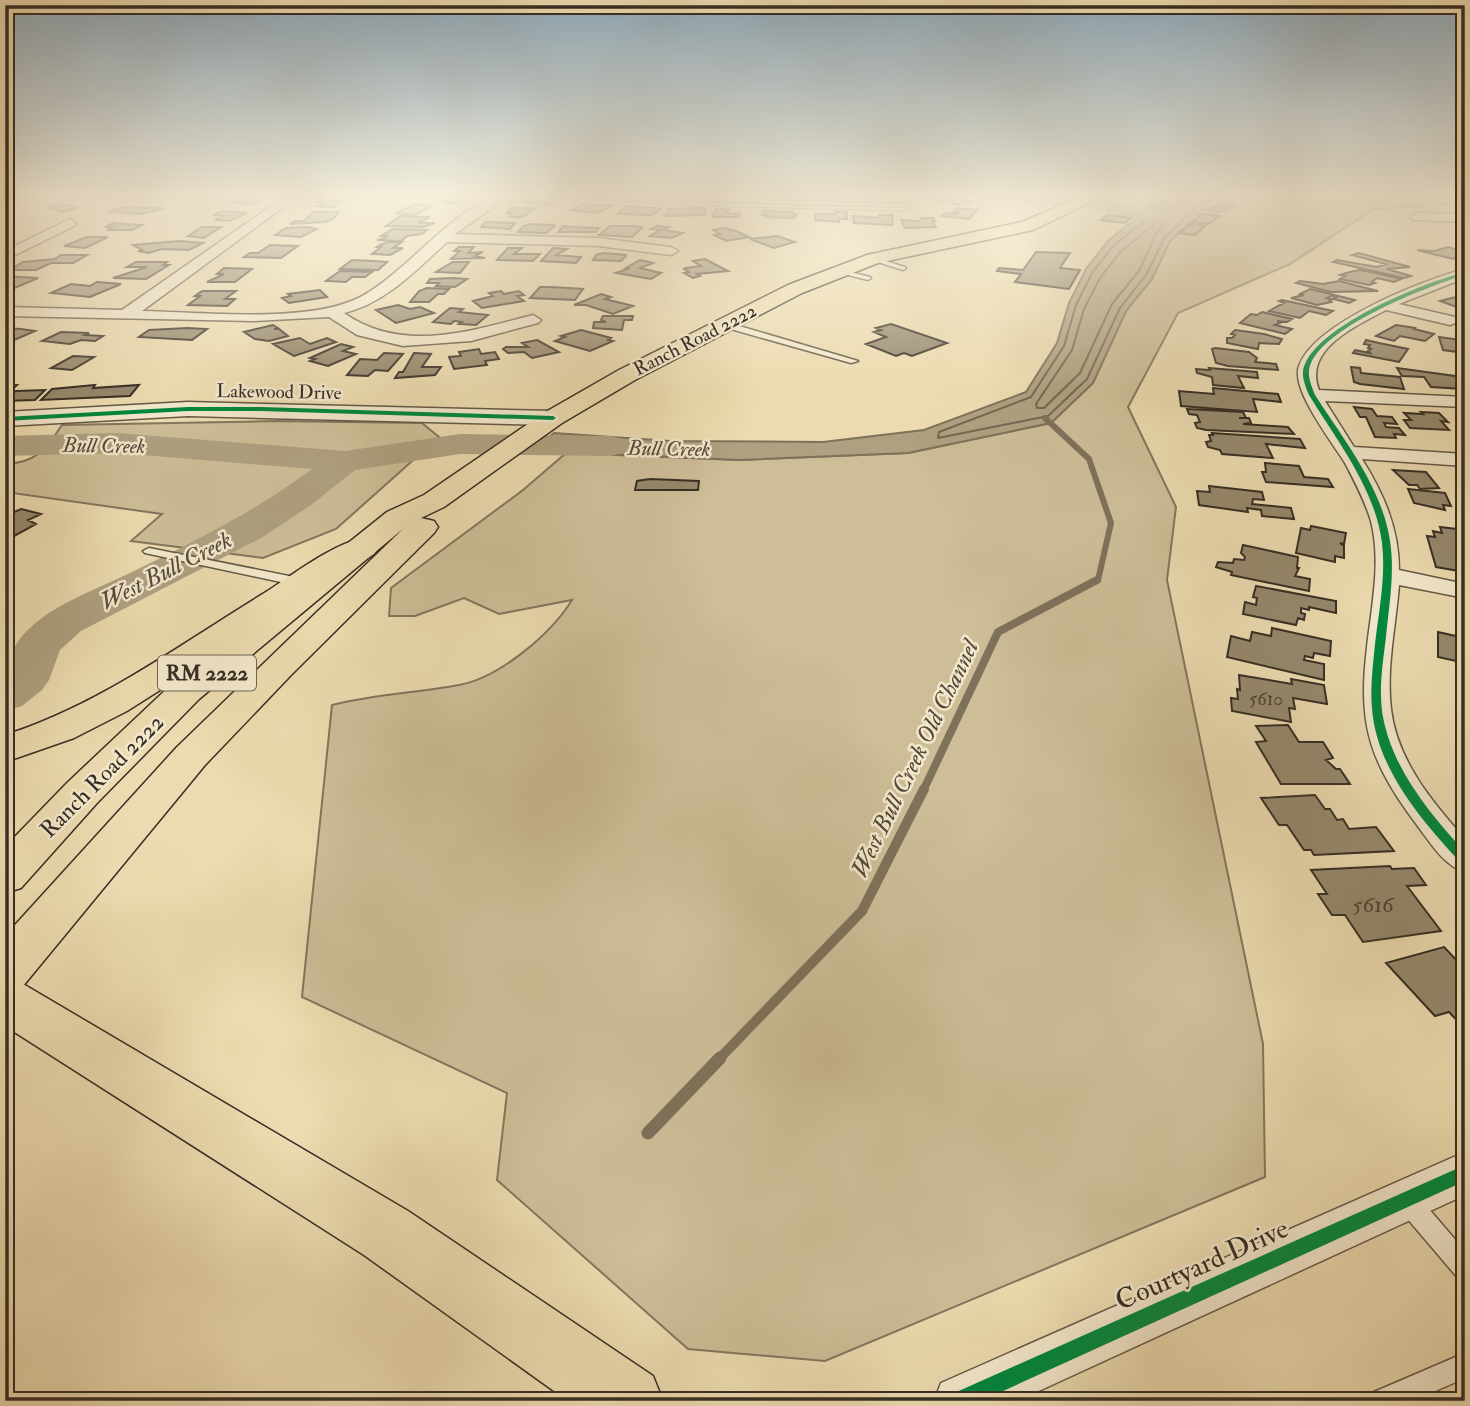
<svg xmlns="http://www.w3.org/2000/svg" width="1470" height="1406" viewBox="0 0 1470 1406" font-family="'IM FELL Double Pica',serif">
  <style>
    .green { fill: #cdbe98; stroke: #82765e; stroke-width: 2 }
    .water { fill: #aea080; stroke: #7e725b; stroke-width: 2 }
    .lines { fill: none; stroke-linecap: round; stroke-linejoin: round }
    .shore { stroke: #726752; stroke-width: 2 }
    .stream-far4 { stroke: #7e725b; stroke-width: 4.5 }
    .stream-far3 { stroke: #7e725b; stroke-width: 6 }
    .stream-far2 { stroke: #7e725b; stroke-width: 8 }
    .stream-far1 { stroke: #7e725b; stroke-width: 10 }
    .stream { stroke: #7e725b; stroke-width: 13 }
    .river { fill: #aea080; fill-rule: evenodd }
    .building { fill: #95886d; stroke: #362e24; stroke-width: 2 }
    .service-casing { stroke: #645947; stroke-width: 3 }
    .minor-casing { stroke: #645947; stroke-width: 3 }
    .tertiary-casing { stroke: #645947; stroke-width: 3 }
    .primary-casing { stroke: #362e24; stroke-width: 3 }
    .trunk-casing { stroke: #362e24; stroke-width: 3 }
    .service { fill: #f3e8cc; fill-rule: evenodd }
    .minor { fill: #f3e8cc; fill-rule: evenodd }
    .tertiary { fill: #f3e8cc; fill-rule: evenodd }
    .primary { fill: #ecdbb0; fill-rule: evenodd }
    .trunk { fill: #ecdbb0; fill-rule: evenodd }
    .cycleway-casing { stroke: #f3e8cc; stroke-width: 5 }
    .cycleway { fill: #00873e; fill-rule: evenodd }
    .labels { text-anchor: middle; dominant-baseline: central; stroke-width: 5; stroke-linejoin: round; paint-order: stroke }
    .far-street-label { font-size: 19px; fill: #362e24; stroke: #f3e8cc }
    .number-label { font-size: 19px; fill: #4e4436 }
    .far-water-label { font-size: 21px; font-style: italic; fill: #544a3b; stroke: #f3e8cc }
    .shield { fill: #f3e8cc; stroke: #6f6656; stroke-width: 2 }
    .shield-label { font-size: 21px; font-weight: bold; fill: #362e24 }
    .street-label { font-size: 23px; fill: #362e24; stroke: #f3e8cc }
    .near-number-label { font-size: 23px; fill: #4e4436 }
    .water-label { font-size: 24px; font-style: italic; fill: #544a3b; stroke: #f3e8cc }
    .near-street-label { font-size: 28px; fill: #362e24; stroke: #f3e8cc }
  </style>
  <rect width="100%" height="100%" fill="#ecdbb0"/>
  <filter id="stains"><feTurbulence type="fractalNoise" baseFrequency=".00286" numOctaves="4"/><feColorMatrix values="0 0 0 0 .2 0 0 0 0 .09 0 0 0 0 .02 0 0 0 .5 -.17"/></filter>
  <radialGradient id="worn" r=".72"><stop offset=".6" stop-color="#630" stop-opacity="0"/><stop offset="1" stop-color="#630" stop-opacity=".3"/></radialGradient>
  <path class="green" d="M1182 195 1150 207 1139 216 1097 209 1119 196Z
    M1250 195H1465V203L1374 209 1290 264 1178 313 1128 407 1176 507 1167 580 1263 1044 1265 1177 825 1361 688 1349 497 1180 507 1093 302 997 332 705C374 694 416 693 459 685 499 678 551 634 572 600L499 614 464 598 415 616H389L391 588 523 490 566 453 739 460 908 453 1051 423 1093 383 1126 311 1152 279 1170 241 1202 211Z
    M277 421 422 423 439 437 336 529 263 558 131 541 162 514 5 492V464C36 463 46 449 62 425Z"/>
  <path class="water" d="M1182 195H1250L1202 211 1170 241 1152 279 1126 311 1093 383 1051 423 908 453 739 460 532 451 554 433 670 441 823 442 924 430 1026 392 1057 343 1069 303 1086 269 1108 241 1150 207Z"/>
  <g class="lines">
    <path class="shore" d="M1181 195 1177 204 1154 214 1114 245 1092 273 1076 305 1064 346 1031 397 939 432 938 438 1048 416 1087 379 1120 308 1146 275 1165 237 1198 206 1222 195
      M1157 222H1161L1163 226 1156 234 1139 271 1112 304 1080 373 1044 408H1037L1036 404 1072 350 1084 309 1100 278 1120 252Z"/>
    <path class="stream-far4" d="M1045 418 1047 420"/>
    <path class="stream-far3" d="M1045 418 1089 459 1111 523 1098 580 1094 582"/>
    <path class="stream-far2" d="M923 791 998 632 1097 580"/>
    <path class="stream-far1" d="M718 1060 862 911 924 789"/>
    <path class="stream" d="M648 1133 720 1058"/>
    <path class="river" d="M1010 195H1062L1066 200 1063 204C1050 208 1019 205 1010 195Z
      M1096 200 1168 212 1175 214 1178 218 1175 222 1168 224 1089 210 1086 206 1089 202Z
      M118 433 345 451 460 434 611 436 623 439 628 446 623 453 611 456 460 454 355 470 311 505 263 537 81 631 60 650 49 680 42 690 22 706 5 711C5 684 4 657 23 635 51 604 96 590 132 572 195 541 256 511 312 469L118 453 5 456V436Z"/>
  </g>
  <path class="building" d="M242 195H275L258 197 255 201H260L254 204 230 203Z
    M936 195H945L971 202 958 205 927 198Z
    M447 196 452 195 478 196 458 204 442 202 456 198Z
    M539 196H544L557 198 545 202 553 203 546 206 524 201Z
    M320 200 345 201 334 207 317 206 323 203 315 202Z
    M1223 203 1237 205 1221 212 1207 210Z
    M64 204 79 208 62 212 47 207Z
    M416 204 431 206 416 215 395 213Z
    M584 204 598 206 614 205 596 213 570 210Z
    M625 206 659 208 661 209 652 215 618 214Z
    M121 207 154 208H165L141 214 108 212Z
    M510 208H537L522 217H509L512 213H507Z
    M692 208H705L703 212H706L705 215 665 216 668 209Z
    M956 208 977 210 969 219 941 216 945 213 957 214 959 212H953Z
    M716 209 729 210 727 213 740 214 739 217H712Z
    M222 211 247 213 229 221 215 220 225 216 213 215Z
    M764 211 792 212 796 215 794 218 766 217 767 215H762Z
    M313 212H339L333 219 325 222 290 224 295 221H304Z
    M835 212H847V219H839V222L815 220V214H835Z
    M1203 214 1219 216 1209 224 1193 222Z
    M879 215H893L892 225 854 223 853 216 880 218Z
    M1107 215 1131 218 1125 223 1101 220Z
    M400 216 430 217 418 223H435L423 227 386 226Z
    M922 218H934L935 221H932L936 227 905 228 901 220 919 221Z
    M485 222 515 223 510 229 481 227Z
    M113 223 124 224 142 225 132 230H108L112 227H106Z
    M531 224 554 225 555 226 546 233 518 232 524 226Z
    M1190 224 1205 226 1195 235 1179 233Z
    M563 226 574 227 599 228 596 232H558Z
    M610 226H635L642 228 632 237 599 235Z
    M657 226 669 227 663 230 683 233 672 238 650 236 660 230 651 229Z
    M202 227H221L204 238 188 236Z
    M286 228 309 227 317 229 301 237 275 235Z
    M725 228 736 231 749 237 726 241 714 235 720 234 713 230Z
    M393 229H394L427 230 422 234 407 236 401 241 377 240 385 238 387 236H381Z
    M777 236 795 242 774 248 750 239Z
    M87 237H108L85 248 64 246Z
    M179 241 203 243 189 250 162 249 148 253 138 251 142 250 133 245Z
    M388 242H402L393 248H403L390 255 372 254 381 247H377L380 245Z
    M270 245 298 246 281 258 244 257 250 253H258Z
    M459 247H474L468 253 483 252 475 256 485 258 451 259 460 251H454Z
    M1448 247 1465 252V254L1453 259 1417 250 1434 251Z
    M508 248H522L514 254H540L533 261 497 260Z
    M553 248 567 249 556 255 581 257 576 263 541 261Z
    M1036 252 1070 253 1060 268 1080 270 1069 289 1015 282 1021 274 997 271 999 268 1023 270Z
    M603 253 626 255V256L621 261 593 260 596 255Z
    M1359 253 1410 267 1387 269 1411 276 1404 278 1333 262 1337 260 1377 267 1386 264 1352 255Z
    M61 255H87L73 263H51L36 270H10L23 262 55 259Z
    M705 259 728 271 697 274 700 276 693 278 684 273 689 272 684 269 686 268 701 266 693 261Z
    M352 260 374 261 387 262 378 270 340 269Z
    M640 260 653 263 640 268 661 273 651 279 616 273 630 268H626Z
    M136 262H167L163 265H169L146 279 113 278 147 267H127Z
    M453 262H469L460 273 436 272Z
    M224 268 252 269 235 282H207L224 274H217Z
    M1359 270 1371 272 1401 279 1394 282 1377 278 1372 282 1375 283 1369 285 1340 279 1345 276 1340 275 1346 273Z
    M340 271 372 272 365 277H352L346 282 326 281Z
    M5 276 38 278 5 292Z
    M454 278 467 279 455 287 436 286 439 283H427L430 279Z
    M1300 281 1323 284 1339 281 1378 291 1331 292 1296 283Z
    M97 282 121 284 90 297 51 293 71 284 90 286Z
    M540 287H551L583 289 575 300 530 298Z
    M427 288 449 289 444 294H438L429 302H410L419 291Z
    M1310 289 1355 300 1349 303 1333 299 1337 297 1331 296 1327 298 1333 299 1329 301 1331 302 1317 305 1291 298 1304 295 1300 294Z
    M320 290 327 297 289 303 282 298 291 296 288 294Z
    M202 291H236L225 299H235L227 306 188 305 200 296H195Z
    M501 291 504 294 519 291 524 295 517 296 524 301 482 308 473 301 493 296 489 293Z
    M601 294 611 297 605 299 633 306 613 314 586 305H574Z
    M1460 296 1465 297V310L1440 301Z
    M1282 300 1333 311 1326 315 1309 311 1300 318 1269 311 1284 303 1279 301Z
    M398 305 410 309 420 307 434 313 396 323 376 310Z
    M450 308 463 309 459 312 488 315 476 325 459 324 462 322 454 321 451 324 433 322Z
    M1262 312 1292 319 1287 322 1277 321 1282 322 1275 325 1292 329 1285 334 1240 323 1251 314 1257 315Z
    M603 316H633L632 320H624L622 330 593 328 594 322H606L601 320Z
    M891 324 947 343 912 356 904 353 896 356 866 344 886 337 874 332 881 330 876 328Z
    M273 325 278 328 274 329H279L288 336 269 341 255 339 244 332Z
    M1396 325 1415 328 1414 329 1434 334 1425 341 1400 336 1394 341 1376 336Z
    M5 328 21 329 35 331 5 344Z
    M187 328 207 329 192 340 139 337 149 330Z
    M581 330 611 338 608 340 613 341 590 351 555 341 565 337 561 336Z
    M1235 330 1264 334 1282 339 1279 344 1259 343 1258 349 1227 343V338H1232L1235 335 1231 334Z
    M61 332 89 333 85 335 103 336 95 341 81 340 70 344 42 341Z
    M1439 337 1460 340 1465 345V353L1443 350Z
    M300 338 310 344 327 338 336 342 294 356 273 344Z
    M537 340 559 352 532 358 524 352 508 353 503 349 506 347H528L522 343Z
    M1366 340 1379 343 1408 349 1399 362 1353 353 1355 350 1370 353 1368 351 1371 349 1368 348 1370 345 1364 344Z
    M341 344 353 347 343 351 356 354 328 366 310 361 315 359 310 358Z
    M1215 348 1249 352 1257 358 1255 362 1276 364 1278 370 1228 366 1216 363 1212 349Z
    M479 349 481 354 495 352 499 359 485 361 487 365 454 369 449 357 461 356 459 352Z
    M384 353 403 354 388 371 375 370 368 376 347 375 360 359 377 360Z
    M414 353 431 354 422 367H441L435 375 395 378 399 372H403Z
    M73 356 94 357 72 370 51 368Z
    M1351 367 1360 368 1361 373 1400 377 1404 389 1360 384 1354 382Z
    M1209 368 1257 372 1258 378 1238 376 1244 388 1213 385 1212 377 1197 373 1196 369 1210 370Z
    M1397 368 1455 376 1465 389 1431 387 1424 377 1402 376Z
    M5 385H17L7 394 16 391 45 390 35 400 5 401 10 397H5Z
    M95 385 93 388 139 385 130 396 41 400 52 389Z
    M1213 388 1278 394 1281 402 1253 399 1257 412 1181 406 1179 391 1214 394Z
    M1354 407 1372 409 1377 416 1392 417 1397 424 1384 423 1386 427 1399 428 1405 435 1394 434 1396 438 1375 437 1366 417H1360Z
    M1187 409 1243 412 1246 418H1239H1249L1251 423 1243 424 1288 427 1294 434 1206 430 1197 428 1195 423 1200 422 1197 415 1189 414Z
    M1421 412 1439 413 1448 422 1441 421 1449 430 1410 428 1404 420H1411L1404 413 1423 414Z
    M1212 433 1300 439 1305 448 1266 444 1273 458 1222 454 1220 450 1208 447 1206 442 1211 441 1209 435H1213Z
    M1265 463 1299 466 1304 477 1328 479 1333 487 1266 482 1262 472H1266Z
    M1393 470 1426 472 1439 488 1420 489 1417 485H1409Z
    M650 479 699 481 698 490H635L637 481Z
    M1209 486 1262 492 1264 500 1253 499 1252 504 1291 508 1294 519 1262 516 1261 510 1247 508 1248 512 1199 505 1197 491 1210 492Z
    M1408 489 1445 493 1451 506 1443 505 1445 510 1414 503Z
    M21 509 41 514 28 520 36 524 5 541V516Z
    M1311 526 1346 533 1344 544 1340 543 1344 546V558L1335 556V562L1296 553 1301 528 1310 530Z
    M1440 527 1465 530V572L1436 567 1427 536 1435 537 1433 531 1442 533Z
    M1243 545 1298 557 1297 568H1299L1295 576 1310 579 1309 591 1231 575 1232 572 1216 567 1218 562 1233 563 1234 559 1244 560 1245 557 1241 553Z
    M1256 586 1336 601V613L1309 607V610L1301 608V613L1305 614 1304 620 1298 618 1296 625 1243 614 1245 602 1256 605 1257 598 1253 597Z
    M1272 628 1331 641 1330 656 1314 653 1313 658 1305 656 1304 660 1324 664V680L1227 657 1231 636 1250 641 1252 632 1271 636Z
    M1438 632 1465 638V663L1438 657Z
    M1239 675 1292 684 1291 679 1324 685 1327 704 1293 698 1295 709 1289 708 1291 722 1232 711 1231 698 1238 699 1237 689 1240 690Z
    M1288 725 1299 742H1323L1333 758 1326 760 1336 769H1340L1350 784H1281L1256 742 1266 741 1256 726Z
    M1315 795 1325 809H1330L1337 820 1343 819 1349 829 1376 827 1394 851 1314 855 1311 850H1304L1287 825H1279L1261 798Z
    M1390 866 1392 869 1414 868 1426 885 1407 886 1441 931 1363 942 1345 915H1332L1318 894H1327L1311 870Z
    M1444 947 1459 963 1465 962V1029L1449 1012 1435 1016 1386 963Z"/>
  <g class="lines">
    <defs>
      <path id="service" d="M873 257 905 267 906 268 903 270 871 260Z
        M838 269 870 277 871 278 868 280 836 272Z
        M720 322H726L858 361 851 363 720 326Z
        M149 548 304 579 310 583 304 587 145 553 143 551Z
        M1408 1191 1416 1194 1465 1251V1281L1457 1277 1400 1210 1397 1202 1400 1194Z
        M1465 1353V1378L1413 1401H1370L1374 1392Z"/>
      <path id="minor" d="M287 195H300L142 311C201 312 301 323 354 300 404 279 460 195 511 195L455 234 598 238 671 247 678 251 671 255 598 246 447 242C416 270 386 303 344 313 402 354 470 331 533 315L541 320 538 323 471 341 403 346 357 335 329 317 254 321 5 316V307L122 310Z
        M585 195 904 204 910 207 904 210 667 204 590 198Z
        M1417 213 1465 214V222L1413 220 1411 217Z
        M70 219 76 223 74 226 5 260V251Z
        M1465 269V278L1399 304 1455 317 1458 320 1455 323 1450 325 1386 310C1356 326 1303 349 1319 390L1465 397V407L1325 401 1354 447 1465 454V466L1362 459C1384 494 1399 529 1399 570L1465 584V598L1399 585C1396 625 1386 668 1391 709 1397 760 1432 802 1465 839V872C1444 866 1430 842 1417 825 1358 747 1358 709 1371 616 1375 585 1379 553 1371 521 1365 501 1355 482 1345 463 1333 443 1290 389 1299 366 1314 323 1423 280 1465 269Z
        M1465 1152V1195L1017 1401H934L941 1383Z"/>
      <path id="tertiary" d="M188 402 553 411 561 413 565 418 561 423 553 425 188 416 5 426V412Z"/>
      <path id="primary" d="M1085 195H1106L1033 230 878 263 802 293 635 380 562 423 444 507 421 518 434 521 438 527 434 533 291 675 205 765 23 986 5 991V936L177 747 404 528 199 699 97 803 21 888 5 893V847L67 783 173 683 387 512 424 495 544 413 619 370 788 285 867 255 1022 222Z"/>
      <path id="trunk" d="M363 538 374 540 379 547 374 554 127 711 74 738 5 762V735C100 705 182 643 266 592 294 574 331 545 363 538Z
        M5 977 23 984 408 1211 653 1376 663 1401H568L364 1255 5 1026Z"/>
    </defs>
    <use href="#service" class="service-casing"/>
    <use href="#minor" class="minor-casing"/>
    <use href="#tertiary" class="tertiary-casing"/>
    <use href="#primary" class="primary-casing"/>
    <use href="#trunk" class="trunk-casing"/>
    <use href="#service" class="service"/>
    <use href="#minor" class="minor"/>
    <use href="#tertiary" class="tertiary"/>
    <use href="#primary" class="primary"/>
    <use href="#trunk" class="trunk"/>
    <defs>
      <path id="cycleway" d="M588 195 667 200 906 207 904 208 667 202Z
        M1465 272V275C1426 287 1328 325 1311 363 1306 374 1311 385 1315 395 1344 440 1382 487 1390 541 1395 573 1389 605 1386 637 1383 661 1379 687 1382 711 1390 766 1429 813 1465 852V864L1461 863C1422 821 1376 768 1372 708 1370 687 1373 665 1375 644 1379 610 1386 576 1382 543 1375 488 1337 441 1309 395 1305 385 1300 374 1305 364 1323 323 1423 283 1465 272Z
        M188 407H261L553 416 556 418 553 420 261 411H188L5 421V417Z
        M1465 1165V1181L981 1401H950L952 1394Z"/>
    </defs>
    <use href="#cycleway" class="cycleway-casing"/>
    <use href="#cycleway" class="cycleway"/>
  </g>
  <linearGradient id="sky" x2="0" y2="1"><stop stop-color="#91acbe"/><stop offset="0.5" stop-color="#f6efdb"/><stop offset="1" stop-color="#f6efdb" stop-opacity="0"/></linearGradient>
  <rect width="1470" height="392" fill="url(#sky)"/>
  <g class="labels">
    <g class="far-street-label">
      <text transform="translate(695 340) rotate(-27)">Ranch Road 2222</text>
      <text transform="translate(279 392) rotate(1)">Lakewood Drive</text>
    </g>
    <g class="number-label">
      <text x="1266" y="699">5610</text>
    </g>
    <g class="far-water-label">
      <text transform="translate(104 446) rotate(1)">Bull Creek</text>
      <text transform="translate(669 449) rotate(1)">Bull Creek</text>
    </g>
    <rect class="shield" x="158" y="655.5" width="98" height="35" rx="5"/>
    <g class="shield-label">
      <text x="207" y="673">RM 2222</text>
    </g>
    <g class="street-label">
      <text transform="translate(102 776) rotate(-45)">Ranch Road 2222</text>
    </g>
    <g class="near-number-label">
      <text x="1373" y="904">5616</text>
    </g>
    <g class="water-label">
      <text transform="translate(166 571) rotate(-27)">West Bull Creek</text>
      <text transform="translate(915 759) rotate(-64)">West Bull Creek Old Channel</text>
    </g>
    <g class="near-street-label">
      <text transform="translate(1202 1265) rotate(-24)">Courtyard Drive</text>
    </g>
  </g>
  <rect width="1470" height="1406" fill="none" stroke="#ecdbb0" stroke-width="28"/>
  <rect x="7" y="7" width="1456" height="1392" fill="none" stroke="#362e24" stroke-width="3.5"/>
  <rect x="14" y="14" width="1442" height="1378" fill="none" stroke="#362e24" stroke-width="2"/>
  <rect width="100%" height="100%" filter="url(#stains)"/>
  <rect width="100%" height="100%" fill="url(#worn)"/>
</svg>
